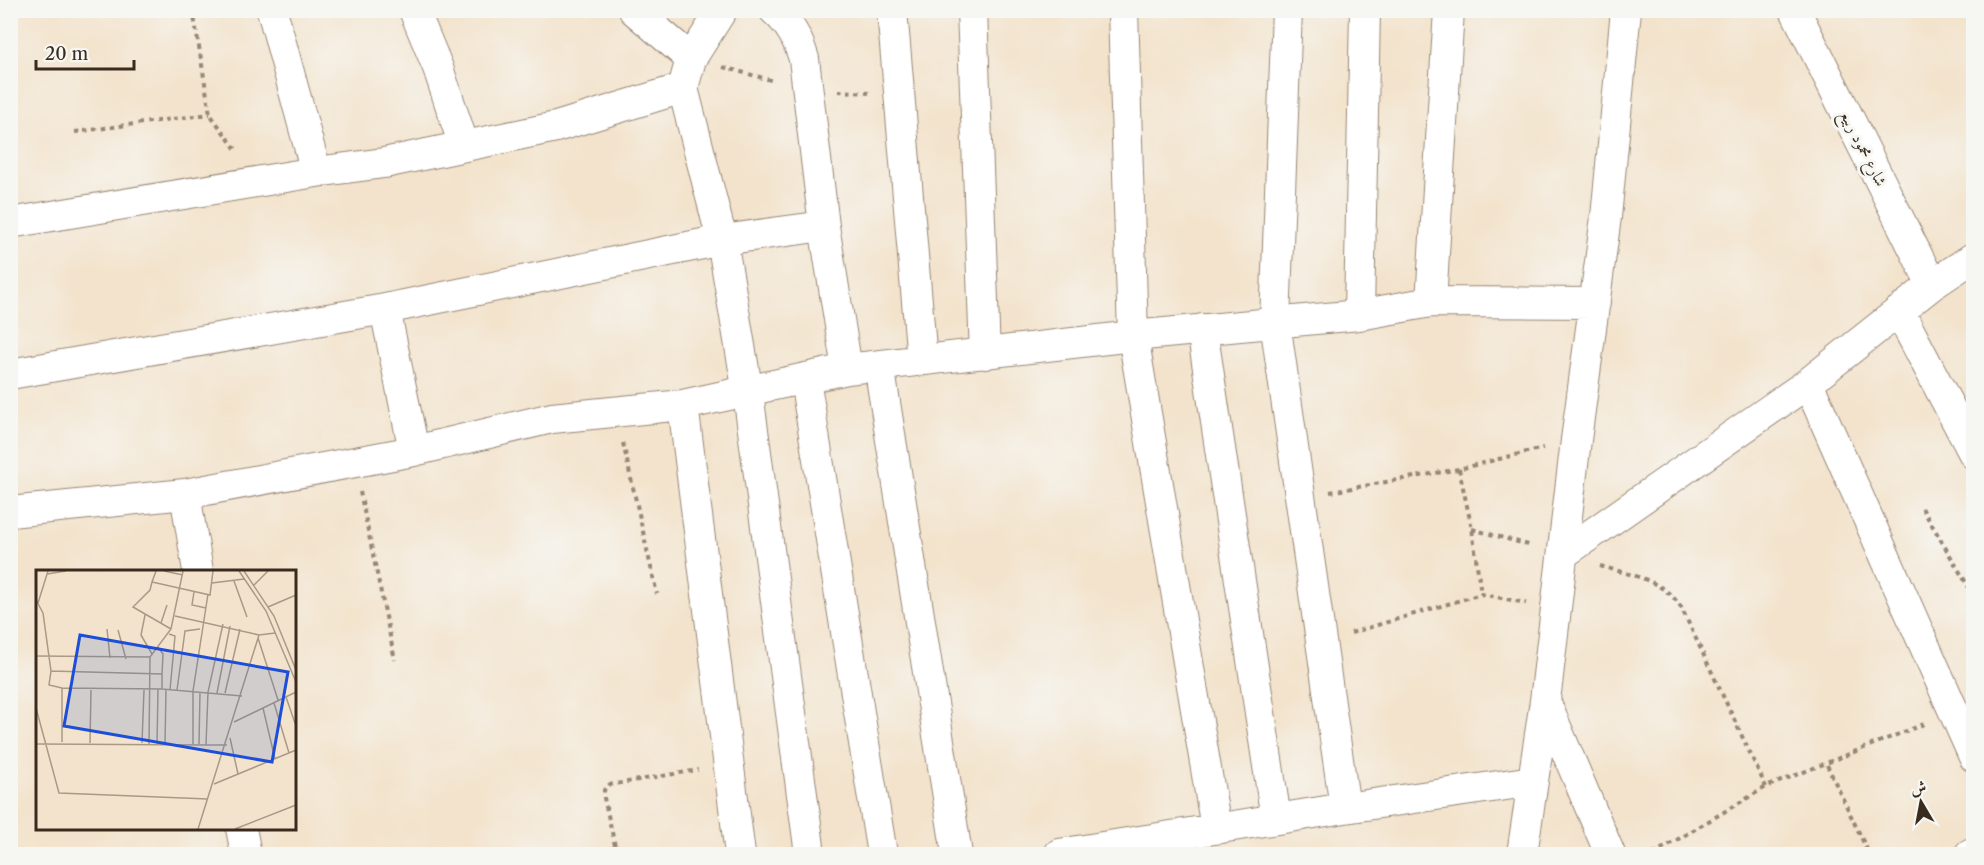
<svg xmlns="http://www.w3.org/2000/svg" width="1984" height="865" viewBox="0 0 1984 865" font-family="'Libre Caslon Text',Amiri,serif">
  <style>
    .lines { fill: none; stroke-linecap: round; stroke-linejoin: round }
    .minor-casing { stroke: #978675; stroke-width: 32 }
    .path { stroke: #978675; stroke-width: 4; stroke-dasharray: 4.5 4.5; stroke-linecap: butt }
    .minor { stroke: #fff; stroke-width: 30 }
    .labels { text-anchor: middle; dominant-baseline: central; stroke-width: 6; stroke-linejoin: round; paint-order: stroke }
    .street-label { font-size: 16px; fill: #3b2a1e; stroke: #f6f6f2 }
    .inset-road { fill: none; stroke: #a99986; stroke-width: 1.5 }
    .view { fill: #1d4ed8; fill-opacity: 0.15; stroke: #1d4ed8; stroke-width: 3 }
    .inset-edge { fill: none; stroke: #3b2a1e; stroke-width: 3 }
  </style>
  <rect width="100%" height="100%" fill="#f6f6f2"/>
  <filter id="ink" filterUnits="userSpaceOnUse"><feTurbulence type="fractalNoise" baseFrequency=".0167" numOctaves="2"/><feDisplacementMap in="SourceGraphic" scale="12" xChannelSelector="R" yChannelSelector="G"/><feConvolveMatrix kernelMatrix="1 2 1 2 8 2 1 2 1" color-interpolation-filters="sRGB"/></filter>
  <filter id="wash" filterUnits="userSpaceOnUse"><feTurbulence type="fractalNoise" baseFrequency=".008" numOctaves="4" result="noise"/><feDisplacementMap in="SourceGraphic" scale="24" xChannelSelector="R" yChannelSelector="G"/><feGaussianBlur stdDeviation="1.35" result="paint"/><feColorMatrix in="noise" values="0 0 0 0 0 0 0 0 0 0 0 0 0 0 0 0 0 1.4 0 .05"/><feComposite in="paint" operator="in"/></filter>
  <g filter="url(#wash)">
    <rect width="100%" height="100%" fill="#f3e3cc"/>
  </g>
  <g filter="url(#ink)">
    <g class="lines">
      <defs>
        <path id="minor" d="M272 10 316 172
          M414 10 438 68 464 146
          M634 10 691 59
          M722 10 691 59 683 88 722 240 748 393 810 854
          M774 10C790 24 798 39 804 59L824 226
          M892 10 922 360
          M972 10 985 354
          M1123 10 1133 336 1216 828
          M1795 10 1932 285
          M10 223 316 172 384 163 556 127 683 88
          M1431 302 1449 10
          M385 309 414 451
          M1899 311 1974 454
          M1359 315 1365 10
          M1202 329 1276 819
          M879 365 957 854
          M10 374 385 309 722 240 824 226 847 369
          M805 379 882 854
          M1808 383 1974 757
          M683 405 740 854
          M185 494 198 571
          M10 512 185 494 414 451 552 418 683 405 847 369 1133 336 1359 315 1431 302 1595 303
          M1563 554 1808 383 1932 285 1974 257
          M1545 701 1610 854
          M1345 808 1533 781
          M241 828 246 854
          M1059 854 1345 808 1275 322 1287 10
          M1522 854 1545 701 1576 440 1606 217 1626 10
          M1970 854 1974 852"/>
      </defs>
      <use href="#minor" class="minor-casing"/>
      <path class="path" d="M193 10 210 114 238 152
        M723 67 774 81
        M838 91 869 93
        M75 132 210 114
        M623 443 657 594
        M1459 469 1472 529 1481 594
        M360 492 395 660
        M1330 492 1459 469 1543 448
        M1922 508 1974 596
        M1472 529 1532 546
        M1600 566C1631 575 1662 579 1681 607L1766 787
        M1351 633 1481 594 1526 603
        M1827 765 1869 854
        M617 854 604 798V790L609 785 698 770
        M1653 854 1766 787 1924 724"/>
      <use href="#minor" class="minor"/>
    </g>
  </g>
  <g class="labels">
    <g class="street-label">
      <text transform="translate(1864 148) rotate(63)">شارع محمود ربيع</text>
    </g>
  </g>
  <g transform="translate(36 570)">
    <rect width="260" height="260" fill="#f3e3cc"/>
    <path class="inset-road" d="M120 1 116 12 174 25 177 1M128 1 147 5M203 1 230 41 260 112M208 1 238 46 260 100M11 4 30 1M198 11 211 47M116 12 114 20 97 37 135 59M176 13 208 9M218 15 232 1M158 22 156 35 170 38M0 30 7 43 15 101 126 104V119M2 33 12 1M232 37 260 25M109 45 105 65 116 84M139 46 223 65 239 63M125 53 131 35M71 59 74 88M82 60 90 89M133 64 139 66 134 120M222 68 242 130M122 77 127 84 126 104M0 86 114 87M15 101 13 115 26 118 126 119 206 126M26 118V172M141 120 149 61 164 59M181 123 194 56M189 123 204 59M250 127 260 156M238 133 253 183M0 138 23 223 172 229M227 138 239 189M198 152 260 122M194 168 202 204M54 173 55 120M106 173 108 120M0 174 170 175 172 122 187 54M113 174 114 87 135 59 147 1M121 174 122 119M129 174 130 119M157 174V121L172 24M163 174 164 122M170 175H191M178 214 260 180M162 259 223 65M199 259 260 235"/>
    <path class="view" d="M44 65 252 102 236 192 28 156Z"/>
    <rect width="260" height="260" class="inset-edge"/>
  </g>
  <rect width="1984" height="865" fill="none" stroke="#f6f6f2" stroke-width="36"/>
  <g transform="translate(1921 802) rotate(350)" stroke="#f6f6f2" stroke-width="4.5" paint-order="stroke">
  <path d="M0-4.5L10 22L0 15L-10 22Z" fill="#3b2a1e"/>
  <text y="-9" font-size="16" font-weight="bold" text-anchor="middle" fill="#3b2a1e">ش</text>
  </g>
  <path d="M36 60v9h98v-9" fill="none" stroke="#3b2a1e" stroke-width="3"/>
  <text x="45" y="60" font-size="18" fill="#3b2a1e" stroke="#f6f6f2" stroke-width="4.5" paint-order="stroke">20 m</text>
</svg>
